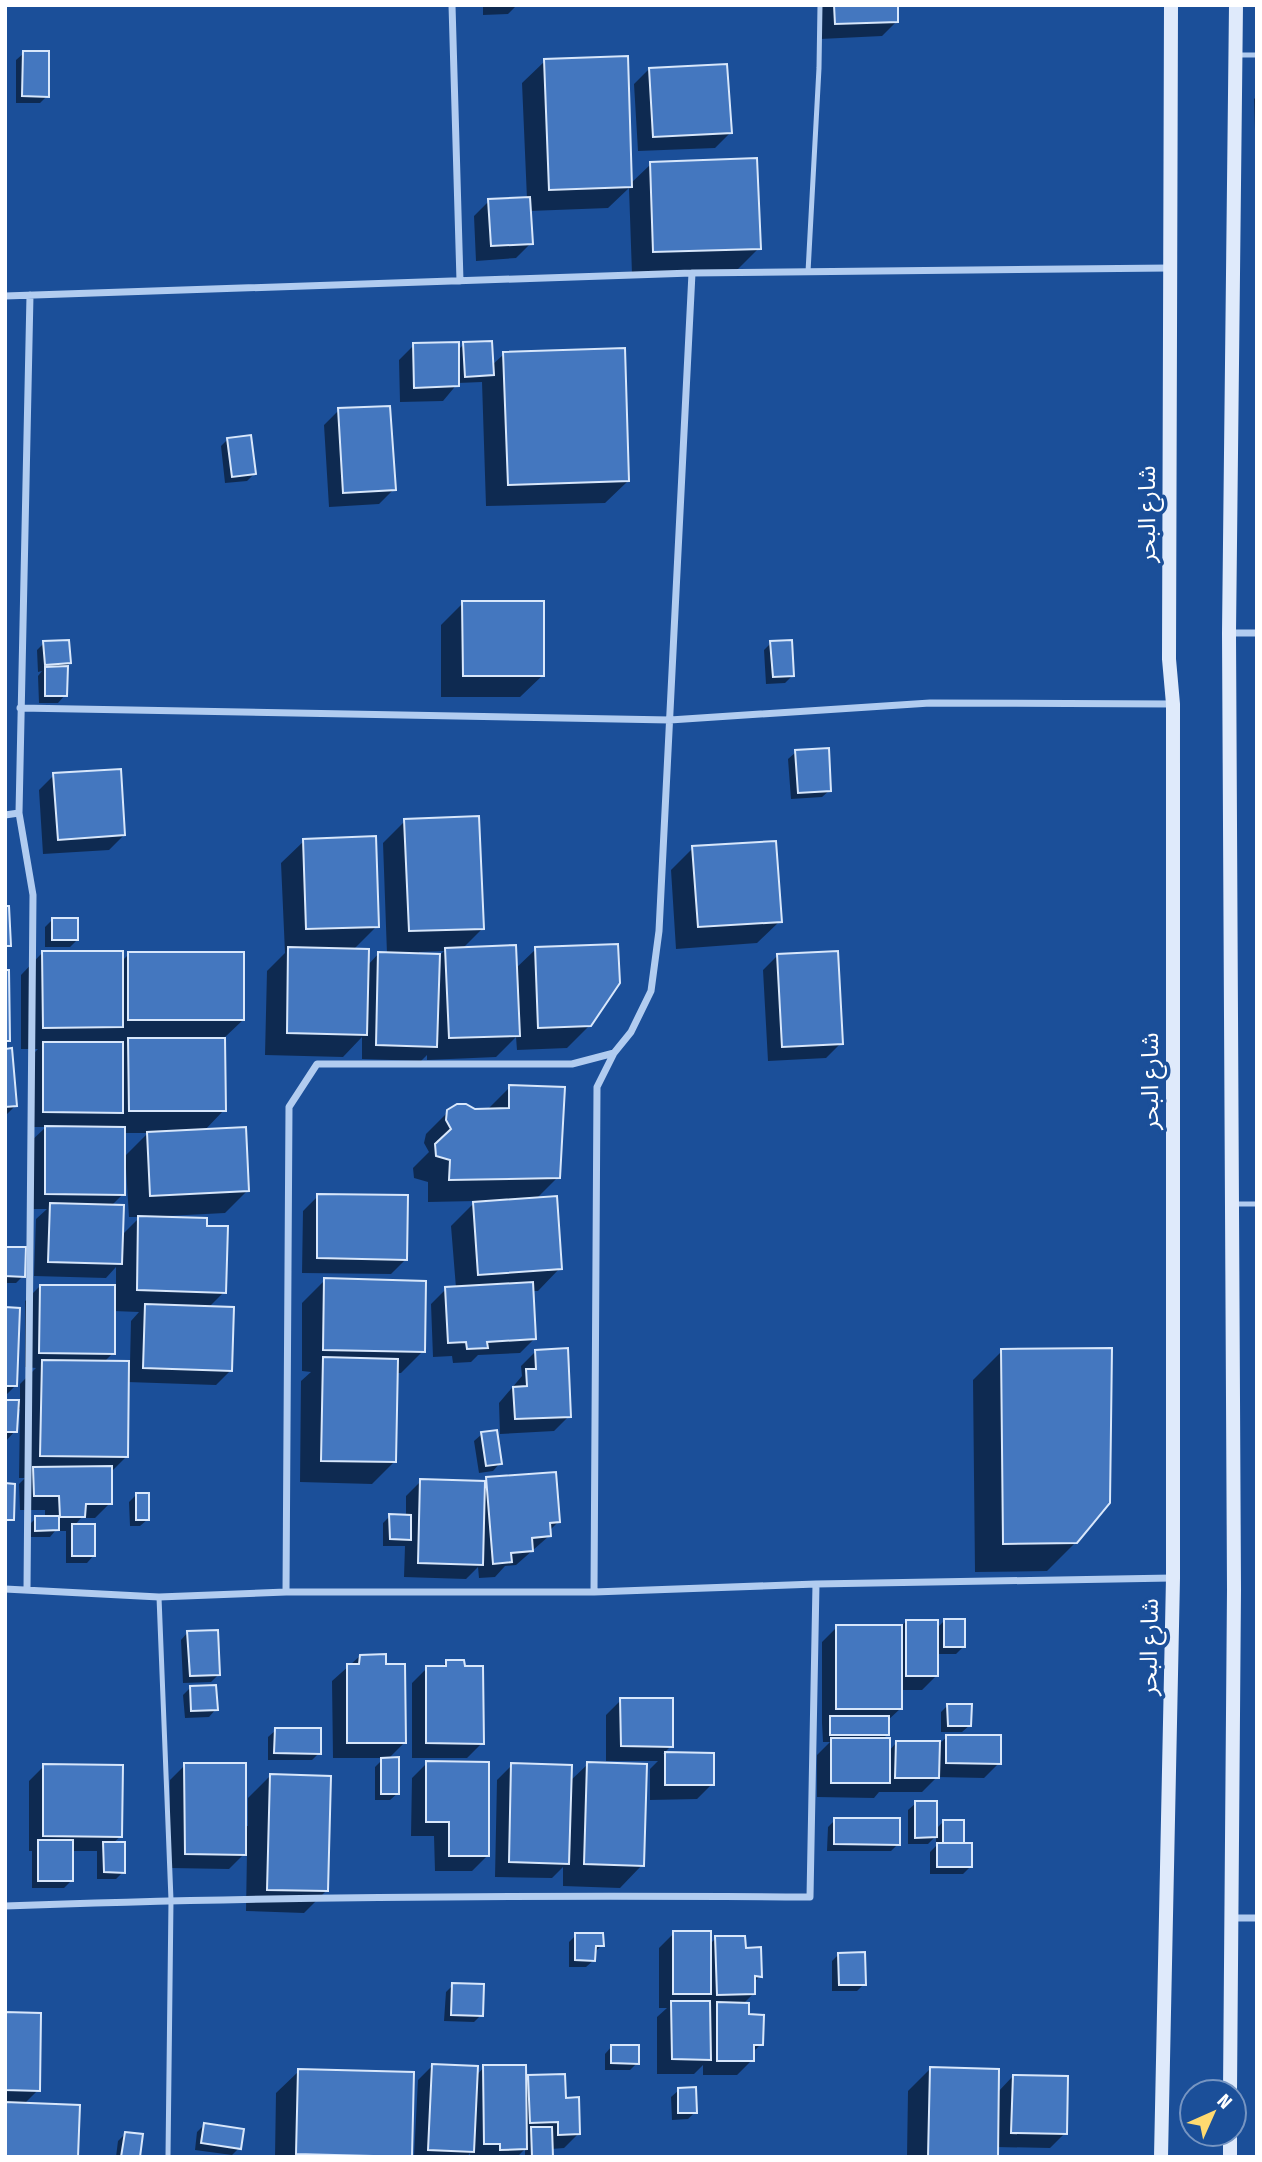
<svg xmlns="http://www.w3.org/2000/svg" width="1262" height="2162" viewBox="0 0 1262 2162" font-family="'Fira Sans Condensed','Noto Sans Arabic',sans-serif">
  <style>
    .shadow { fill: #0007; fill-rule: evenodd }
    .building { fill: #4477bf; stroke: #d8e7fb; stroke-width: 2 }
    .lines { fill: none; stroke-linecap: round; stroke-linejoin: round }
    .lane { stroke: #b1ccf0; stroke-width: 5 }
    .street { stroke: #b1ccf0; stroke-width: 7 }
    .secondary { stroke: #dfeafb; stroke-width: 14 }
    .labels { text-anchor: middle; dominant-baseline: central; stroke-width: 7; stroke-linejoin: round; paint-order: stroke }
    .street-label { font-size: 24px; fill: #fff; stroke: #1b4f99 }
  </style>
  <rect width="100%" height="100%" fill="#1b4f99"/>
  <path class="shadow" d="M483 5H515V7L508 14 483 15Z
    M819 5H896L897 21 882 36 820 39Z
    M24 53 47 96 40 103H16V60Z
    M545 61 630 184 651 164 759 248 737 270 632 274 629 188 608 208 529 211 531 243 516 258 476 261 474 216 489 201 527 199 522 83Z
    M649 69 730 133 715 148 638 151 634 84Z
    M1257 96V190L1254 99Z
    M464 344 491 366 504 354 628 481 605 503 486 506 482 382 458 383 443 401 400 402 399 360 414 345 457 351Z
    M339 410 394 489 379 504 329 507 324 425Z
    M228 439 254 474 247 481 225 483 221 446Z
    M463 603 543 675 520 697H441V625Z
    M44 643 70 663 66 666 65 695 58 703H39L38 676 42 671 38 672 37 650Z
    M771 643 792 676 785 683 766 684 764 650Z
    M796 752 830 790 822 797 791 799 788 759Z
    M54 775 124 835 109 850 43 854 39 790Z
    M405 821 483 928 462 949 515 969 536 949 590 1025 567 1048 517 1050 516 1037 496 1057 427 1060V1055L421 1061 362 1059V1037L343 1057 265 1055 267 971 285 953 281 863 304 841 377 926 353 950 367 966 379 953 387 954 383 843ZM444 951 440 955H419V952Z
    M693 848 780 921 757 943 676 949 671 870Z
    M52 920 77 940 70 947H45V927Z
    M43 952 121 962 129 954 243 1020 224 1038V1110L204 1131 248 1190 225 1213 167 1216V1218L205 1227 224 1292 208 1308 231 1370 216 1385 127 1382 126 1457 110 1473V1503L95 1518H81L74 1526 94 1555 87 1563H66V1531H55L50 1537H29V1525L36 1518H45V1510H20L19 1484 25 1478H19L20 1409H16L15 1431 5 1442V1402H20V1384L36 1368 25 1367V1301L40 1286 116 1287V1267L106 1278 34 1276 36 1219 47 1209H30V1142L46 1127H29V1058L38 1049H21V975ZM123 1133H148L123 1158ZM123 1168H126L129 1217H140L122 1235 111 1206 123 1194ZM113 1311 139 1312 131 1321 130 1363H103L113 1353Z
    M778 955 841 1043 826 1058 768 1061 763 970Z
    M5 1050 15 1106 5 1116Z
    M510 1087 558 1177 536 1199 560 1268 538 1291H532L535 1338 520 1353 478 1355 471 1362 453 1363 452 1356 433 1357 431 1304 446 1289 456 1288 451 1226 476 1201 428 1202V1182L414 1178 413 1168 429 1152 424 1143 426 1134 449 1111 488 1109Z
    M318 1196 406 1259 391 1274 302 1273 303 1211Z
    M5 1248 23 1276 16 1283H5Z
    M325 1280 423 1351 401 1373H396L394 1462 372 1484 300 1482 301 1381 311 1372 302 1371V1303Z
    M5 1309 16 1385 5 1396Z
    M536 1351 569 1416 554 1431 500 1434 499 1403 522 1376 521 1366Z
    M1002 1351 1076 1542 1047 1571 975 1572 973 1380Z
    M482 1434 500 1463 493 1471 479 1473 474 1441Z
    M487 1478 558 1522 549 1531V1536L516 1565 505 1566 495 1577 479 1578 478 1567 466 1579 404 1577 405 1546H383V1523L390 1516H406V1496L421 1481 483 1483Z
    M136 1495 148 1519 140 1526H130L129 1502Z
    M906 1621 937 1628 944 1621 963 1647 956 1654H937V1675L922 1690H900V1709L887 1721V1735L882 1740 889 1751 896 1743H940L947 1737 999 1763 984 1778 937 1777 922 1792H879L874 1798 817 1797V1755L830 1742H823L822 1723V1642L837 1627H901Z
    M188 1632 218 1675 211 1682 183 1683 181 1640Z
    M360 1656 384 1665 404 1743 387 1760 398 1793 390 1800H375V1767L384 1758H333L332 1681Z
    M446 1662 463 1668 482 1743 467 1758H412V1683L427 1668H441Z
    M190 1688 216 1709 209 1717 185 1718 183 1695Z
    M621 1700 671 1746 663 1754H712V1784L697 1799 650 1800V1769L658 1761H606V1715Z
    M948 1705 970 1725 962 1732H941V1712Z
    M276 1730 319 1753 312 1760H268V1737Z
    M427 1763 487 1856 472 1871H435L434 1836H411L412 1778Z
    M588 1764 642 1865 620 1888 563 1886V1867L552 1878 495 1877 497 1780 512 1765 569 1782Z
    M185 1765 244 1826H248V1798L270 1776 326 1891 304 1913 246 1911 247 1851 229 1869 170 1868V1780Z
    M44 1766 121 1836 113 1843 123 1872 116 1879H97V1851H71V1881L64 1888H32V1851H29V1781Z
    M916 1803 935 1830 943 1822 963 1845 970 1867 963 1874H930V1852L936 1846V1836L928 1844H908V1810Z
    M835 1820 898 1844 891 1851H827L828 1827Z
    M674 1933 709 1945 716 1938 744 1950 760 1976 753 1983V1994L743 2004 761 2044 752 2053V2060L737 2075H703V2065L694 2074H657V2017L667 2008H659V1948Z
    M576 1935 602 1945 594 1953V1960L586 1967H569V1942Z
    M839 1954 864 1984 857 1991H832V1961Z
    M453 1985 481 2015 474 2022 444 2021 446 1992Z
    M5 2014 38 2090 24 2104 5 2157Z
    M612 2046 637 2063 630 2070H605V2054Z
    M433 2065 476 2076 484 2067 524 2081 529 2077 579 2133 564 2148 551 2149V2157H525V2149L517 2157H470V2153L467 2157H414L418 2080Z
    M930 2069 997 2093 1013 2076 1065 2133 1050 2148 996 2147V2157H907L908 2091Z
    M299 2071 410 2156 275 2157 276 2093Z
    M679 2090 695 2112 688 2119 672 2120 671 2097Z
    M204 2125 239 2148 232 2155 195 2150 197 2132Z
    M125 2134 138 2157H116L118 2141Z"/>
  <path class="building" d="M834 5H898V22L835 24Z
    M23 51H49V97L22 96Z
    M628 56 632 187 549 190 544 59Z
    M727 64 732 133 653 137 649 68Z
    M757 158 761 249 653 252 650 162Z
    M530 197 533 244 491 246 488 199Z
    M492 341 494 375 465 377 463 342Z
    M459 342V386L414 388 413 343Z
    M625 348 629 481 508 485 503 352Z
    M390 406 396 490 343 493 338 408Z
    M251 435 256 474 232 477 227 438Z
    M462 601H544V676H463Z
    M69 640 71 663 45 665 43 641Z
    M792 640 794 676 773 677 770 641Z
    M68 666 67 696H45V667Z
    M829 748 831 791 798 793 795 750Z
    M121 769 125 835 58 840 53 773Z
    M479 816 484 929 409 931 404 819Z
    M376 836 379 927 306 929 303 839Z
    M776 841 782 922 698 927 692 846Z
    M5 906H9L11 946H5Z
    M52 918H78V940H52Z
    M618 944 620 983 591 1026 538 1028 535 947Z
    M516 945 520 1036 449 1038 445 948Z
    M288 947 369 949 367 1035 287 1033Z
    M42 951H123V1027L43 1028Z
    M838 951 843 1044 782 1047 777 954Z
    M128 952H244V1020H128Z
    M378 952 440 954 437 1047 376 1045Z
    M5 970H9L10 1041H5Z
    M128 1038H225L226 1111H129Z
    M43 1042H123V1113L43 1112Z
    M12 1048 17 1106 5 1107V1049Z
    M509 1085 565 1087 560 1178 449 1180 450 1160 436 1156 435 1144 451 1129 446 1120 447 1110 457 1104H466L475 1109 509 1108Z
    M45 1126 125 1127V1195L45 1194Z
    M246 1127 249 1191 150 1196 147 1132Z
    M317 1194 408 1195 407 1260 317 1258Z
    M557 1196 562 1269 478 1275 473 1202Z
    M50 1203 124 1205 122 1264 48 1262Z
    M138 1216 207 1218V1226H228L226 1293 137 1290Z
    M5 1247H26L25 1277 5 1276Z
    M324 1278 426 1281 425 1352 323 1350Z
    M533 1282 536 1339 487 1342 488 1348 467 1349 466 1342 448 1343 445 1287Z
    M40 1285H115V1354L39 1353Z
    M145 1304 234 1307 232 1371 143 1368Z
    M5 1307 20 1308 17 1386H5Z
    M568 1348 571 1417 515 1419 513 1387 527 1386 526 1369H536L535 1350Z
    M1112 1348 1110 1503 1077 1543 1003 1544 1001 1349Z
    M323 1357 398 1359 396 1462 321 1461Z
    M42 1360 129 1361 128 1457 40 1456Z
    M5 1400H19L17 1432H5Z
    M497 1430 502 1464 486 1466 481 1432Z
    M112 1466V1504H86L85 1517H60L59 1496H34L33 1467Z
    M556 1472 560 1522 550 1523 551 1536 532 1538 533 1551 511 1553 512 1562 493 1564 486 1477Z
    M420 1479 485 1481 483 1565 418 1563Z
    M5 1483 15 1484 14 1520H5Z
    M136 1493H149V1520H136Z
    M389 1514 411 1515V1540L390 1539Z
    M35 1516H59V1530L35 1531Z
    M72 1524H95V1556H72Z
    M944 1619H965V1647H944Z
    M906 1620H938V1676H906Z
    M836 1625H902V1709H836Z
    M218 1630 220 1675 190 1676 187 1631Z
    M386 1654V1664H405L406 1743H347V1664H359L360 1655Z
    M446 1660H464L465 1666H483L484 1744 426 1743V1666H446Z
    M216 1685 218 1710 191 1711 190 1686Z
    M620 1698H673V1747L621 1746Z
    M947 1704H972L971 1726H948Z
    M830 1716H889V1735H830Z
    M275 1728H321V1754L274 1753Z
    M946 1735H1001V1764L946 1763Z
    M831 1738H890V1783H831Z
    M896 1741H940L939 1778H895Z
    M665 1752 714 1753V1785H665Z
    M399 1757V1794H381V1758Z
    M426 1761 489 1762V1856H449V1822H426Z
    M587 1762 647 1764 644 1866 584 1864Z
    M184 1763H246V1855L185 1854Z
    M511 1763 572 1765 569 1864 509 1862Z
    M43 1764 123 1765 122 1837 43 1836Z
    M270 1774 331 1776 328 1891 267 1890Z
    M915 1801H937V1837L915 1838Z
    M834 1818H900V1845L834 1844Z
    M943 1820H964V1843H943Z
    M38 1840H73V1881H38Z
    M103 1842H125V1873L104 1872Z
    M937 1843H972V1867H937Z
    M673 1931H711V1994H673Z
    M575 1933H603L604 1946H596L595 1961 575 1960Z
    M715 1936H745L746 1948 761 1947 762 1977 755 1976V1994L717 1995Z
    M865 1952 866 1985H839L838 1953Z
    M452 1983 484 1984 483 2016 451 2015Z
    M671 2001H710L711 2060 672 2059Z
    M717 2002 749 2003V2014L764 2015 763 2045H754V2061H717Z
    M5 2012 41 2013 40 2091 5 2090Z
    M611 2045H639V2064L611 2063Z
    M432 2064 478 2066 474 2152 428 2150Z
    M483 2065H526L527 2149 500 2150V2144H484Z
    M930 2067 999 2069 998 2157H928Z
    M298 2069 414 2072 412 2157 296 2154Z
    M565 2074 566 2098 579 2097 580 2134 558 2135V2122L530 2123 528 2075Z
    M1013 2075 1068 2076 1067 2134 1011 2133Z
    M696 2087 697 2113H678V2088Z
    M5 2102 80 2105 78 2157H5Z
    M204 2123 244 2129 241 2149 201 2143Z
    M531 2127H552L553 2157H532Z
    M125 2132 143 2134 140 2157H121Z"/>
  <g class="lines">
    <path class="lane" d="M1238 55H1257
      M808 272 819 68 820 5
      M1235 1204H1257
      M159 1597 171 1900 168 2157"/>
    <path class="street" d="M452 5 460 281
      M5 296 692 273 1170 268
      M1229 633H1257
      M20 708 670 720 930 703 1172 704
      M5 815 19 813
      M614 1053 631 1032 651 991 659 931 692 273
      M5 1589 159 1597 286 1592H594L816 1584 1172 1578
      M27 1589 33 895 19 813 30 295
      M286 1592 289 1107 317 1064H572L614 1053 597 1087 594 1592
      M5 1906C273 1896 541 1895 810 1897L816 1584
      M1232 1918H1257"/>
    <path class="secondary" d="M1230 2092 1234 1589 1229 633 1236 5
      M1161 2157 1173 1578V704L1169 659 1171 5
      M1230 2157V2134"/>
  </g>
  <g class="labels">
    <g class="street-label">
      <text transform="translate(1147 514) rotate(-90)">شارع البحر</text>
      <text transform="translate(1150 1081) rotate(-90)">شارع البحر</text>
      <text transform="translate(1149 1647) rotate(-89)">شارع البحر</text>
    </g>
  </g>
  <rect width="1262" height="2162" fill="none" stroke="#ffffff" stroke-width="14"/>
  <g transform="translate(1213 2113) rotate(45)"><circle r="33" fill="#1b4f99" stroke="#7695c2" stroke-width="2"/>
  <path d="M0-5L12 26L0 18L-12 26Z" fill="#ffda70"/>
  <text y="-10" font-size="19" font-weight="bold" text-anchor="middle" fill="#ffffff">N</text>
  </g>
</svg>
